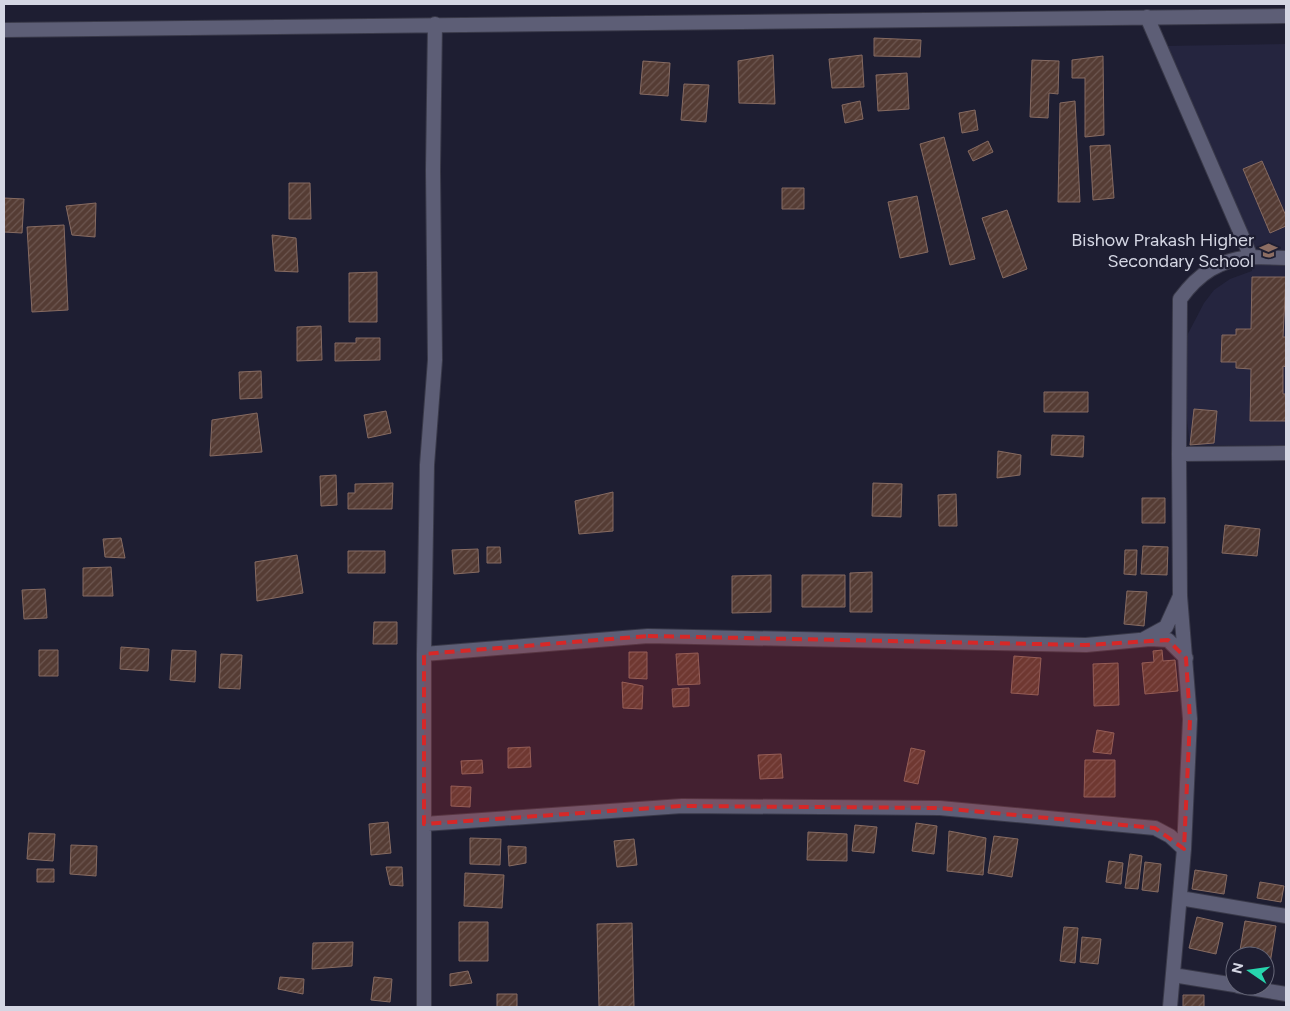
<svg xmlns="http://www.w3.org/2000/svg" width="1290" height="1011" viewBox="0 0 1290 1011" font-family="Figtree,sans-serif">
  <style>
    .built { fill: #25253f }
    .building { fill: url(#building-hatch); stroke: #866b62 }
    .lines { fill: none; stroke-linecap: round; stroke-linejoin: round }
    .minor-casing { stroke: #393949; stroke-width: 16 }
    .minor { stroke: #5d5e76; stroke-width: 14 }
    .marked { fill: #d62828; fill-opacity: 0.2; stroke: #d62828; stroke-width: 4; stroke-dasharray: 10 6; stroke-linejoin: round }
    .labels { text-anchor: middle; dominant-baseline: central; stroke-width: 4.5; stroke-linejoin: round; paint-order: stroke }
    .poi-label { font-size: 18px; fill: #d4d6e3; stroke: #1e1e32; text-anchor: end }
  </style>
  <defs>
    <pattern id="building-hatch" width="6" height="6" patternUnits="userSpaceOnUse" patternTransform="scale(1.25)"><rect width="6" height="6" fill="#553c34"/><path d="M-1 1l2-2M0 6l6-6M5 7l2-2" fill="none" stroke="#6d5751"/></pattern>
  </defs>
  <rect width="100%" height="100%" fill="#1e1e32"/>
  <path class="built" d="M1286 44V446L1190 445 1179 351 1204 303 1214 290 1230 279 1252 271 1251 257 1164 46Z"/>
  <path class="building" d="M874 38 921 40 920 57 874 56Z
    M773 55 775 104 739 103 738 61Z
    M862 55 864 87 832 88 829 59Z
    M1103 56 1104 135 1085 137V78H1072V60Z
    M1032 60 1059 61 1058 94 1049 93 1048 118 1030 117Z
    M643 61 670 63 668 96 640 94Z
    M907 73 909 109 878 111 876 75Z
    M684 84 709 85 706 122 681 120Z
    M860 101 863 119 845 123 842 105Z
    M1075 101 1080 202H1058L1060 103Z
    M975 110 978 130 962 133 959 113Z
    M944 137 975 259 950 265 920 144Z
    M988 141 993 152 973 161 968 151Z
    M1110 145 1114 198 1093 200 1090 146Z
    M1262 161 1286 216V226L1270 233 1243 169Z
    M289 183H310L311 219H289Z
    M782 188H804V209H782Z
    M917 196 928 252 900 258 888 202Z
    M4 198 24 199 22 233 4 232Z
    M96 203 95 237 72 235 66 206Z
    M1007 210 1027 269 1003 278 982 218Z
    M64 225 68 310 32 312 27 227Z
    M272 235 296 238 298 272 275 271Z
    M377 272V322H349V273Z
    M1252 277H1286L1283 337H1286V367L1283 366V394H1286V421H1250L1251 369 1236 368V362H1221L1222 335H1236V329H1251Z
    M321 326 322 360 297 361V327Z
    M356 338H380V360L335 361V343H356Z
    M261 371 262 398 240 399 239 372Z
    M1044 392H1088V412H1044Z
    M1194 409 1217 411 1214 443 1190 445Z
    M386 411 391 433 368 438 364 415Z
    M257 413 262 452 210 456 212 420Z
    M1052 435 1084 436 1083 457 1051 455Z
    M998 451 1021 455 1020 475 997 478Z
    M336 475 337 505 321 506 320 476Z
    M393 483 392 509H348V493H355V484Z
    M873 483 902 484 901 517 872 516Z
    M613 492V531L579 534 575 501Z
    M956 494 957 526H939L938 495Z
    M1142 498H1165V523H1142Z
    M1225 525 1260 529 1257 556 1222 553Z
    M121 538 125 558 105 557 103 539Z
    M1143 546 1168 547 1167 575 1141 574Z
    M487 547H500L501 563H487Z
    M478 549 479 572 454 574 452 550Z
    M1125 550H1137L1136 575 1124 574Z
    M348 551H385V573H348Z
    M297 555 303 593 257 601 255 562Z
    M111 567 113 596H83V568Z
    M872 572V612H850V573Z
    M771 575V612L732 613V576Z
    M802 575H845V607H802Z
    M45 589 47 618 24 619 22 590Z
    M1127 591 1147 592 1144 626 1124 624Z
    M374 622H397V644H373Z
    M121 647 149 649 148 671 120 669Z
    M39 650H58V676H39Z
    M172 650 196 651 195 682 170 680Z
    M1162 650 1163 661 1175 660 1178 691 1145 694 1142 663 1154 662 1153 651Z
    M629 652H647V679L629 678Z
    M698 653 700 684 678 685 676 654Z
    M221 654 242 655 240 689 219 688Z
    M1014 656 1041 658 1038 695 1011 693Z
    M1118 663 1119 705 1094 706 1093 664Z
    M622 682 643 686 642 709 623 708Z
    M689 688V706L673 707 672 689Z
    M1097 730 1114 733 1111 754 1093 752Z
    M530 747 531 767 508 768V748Z
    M911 748 925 751 918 784 904 781Z
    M781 754 783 778 760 779 758 755Z
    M482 760 483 773 462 774 461 761Z
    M1085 760H1115V797H1084Z
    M451 786 471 787 470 807 451 806Z
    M388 822 391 853 371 855 369 824Z
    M916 823 937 826 934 854 912 851Z
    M855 825 877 827 874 853 852 851Z
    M949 831 986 838 983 875 947 871Z
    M808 832 847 834V861L807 860Z
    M29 833 55 834 53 861 27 859Z
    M994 836 1018 839 1012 877 988 873Z
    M470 838 501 839 500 865 470 864Z
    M634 839 637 865 617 867 614 841Z
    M71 845 97 846 96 876 70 874Z
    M508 846 526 847V863L509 866Z
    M1130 854 1142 856 1138 889 1125 888Z
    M1109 861 1123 863 1121 884 1106 882Z
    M1145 862 1161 864 1158 892 1142 890Z
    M386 867H402L403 886 390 885Z
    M37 869H54V882H37Z
    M1195 870 1227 875 1224 894 1192 889Z
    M465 873 504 875 502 908 464 906Z
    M1260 882 1284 886 1281 902 1257 898Z
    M1197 917 1223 923 1216 954 1189 948Z
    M1245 921 1276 926 1269 970 1265 969V956H1239Z
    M459 922H488V961H459Z
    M632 923 634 1007H599L597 924Z
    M1064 927 1078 928 1075 963 1060 961Z
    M1082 937 1101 939 1098 964 1080 962Z
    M353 942 352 966 312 969 313 943Z
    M468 971 472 983 450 986V974Z
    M280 977 304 979 303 994 278 989Z
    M374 977 392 979 390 1002 371 1000Z
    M497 994H517V1007H497Z
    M1183 995H1204V1007H1183Z"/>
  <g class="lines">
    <defs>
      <path id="minor" d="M1147 17 1251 257C1219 260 1199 273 1180 299L1179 454
        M4 30 1286 16
        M1251 257 1286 258
        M1144 639 1166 627 1180 596
        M424 654 648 636 1086 645 1150 639 1168 640 1186 658
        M424 824 682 806 940 808 1155 828 1170 836 1184 849
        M1180 898 1286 916
        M1173 975 1235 985
        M1238 986 1286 994
        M424 1007V654L427 465 435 360 433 170 435 24
        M1170 1007 1184 849 1190 719 1180 596 1179 454 1286 453"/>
    </defs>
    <use href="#minor" class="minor-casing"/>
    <use href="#minor" class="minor"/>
  </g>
  <path class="marked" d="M648 636 1086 645 1168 640 1186 658 1190 719 1184 849 1155 828 940 808 682 806 424 824V654Z"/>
  <defs>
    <symbol id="school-bare" viewBox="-9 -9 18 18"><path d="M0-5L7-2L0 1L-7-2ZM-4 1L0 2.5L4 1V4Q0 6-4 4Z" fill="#8d6e63" stroke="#1e1e32" stroke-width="2.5" paint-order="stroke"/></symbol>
  </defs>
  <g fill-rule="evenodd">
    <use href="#school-bare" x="1256" y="238" width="25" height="25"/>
  </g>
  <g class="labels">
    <g class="poi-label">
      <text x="1254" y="240">Bishow Prakash Higher<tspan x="1254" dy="21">Secondary School</tspan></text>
    </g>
  </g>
  <rect width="1290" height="1011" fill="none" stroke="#d4d6e3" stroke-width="10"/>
  <g transform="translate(1250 971) rotate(283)"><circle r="24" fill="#1e1e32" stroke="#676879"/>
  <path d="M0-4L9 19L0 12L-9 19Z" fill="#27d5ad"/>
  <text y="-8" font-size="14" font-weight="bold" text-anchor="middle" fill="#d4d6e3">N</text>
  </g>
</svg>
